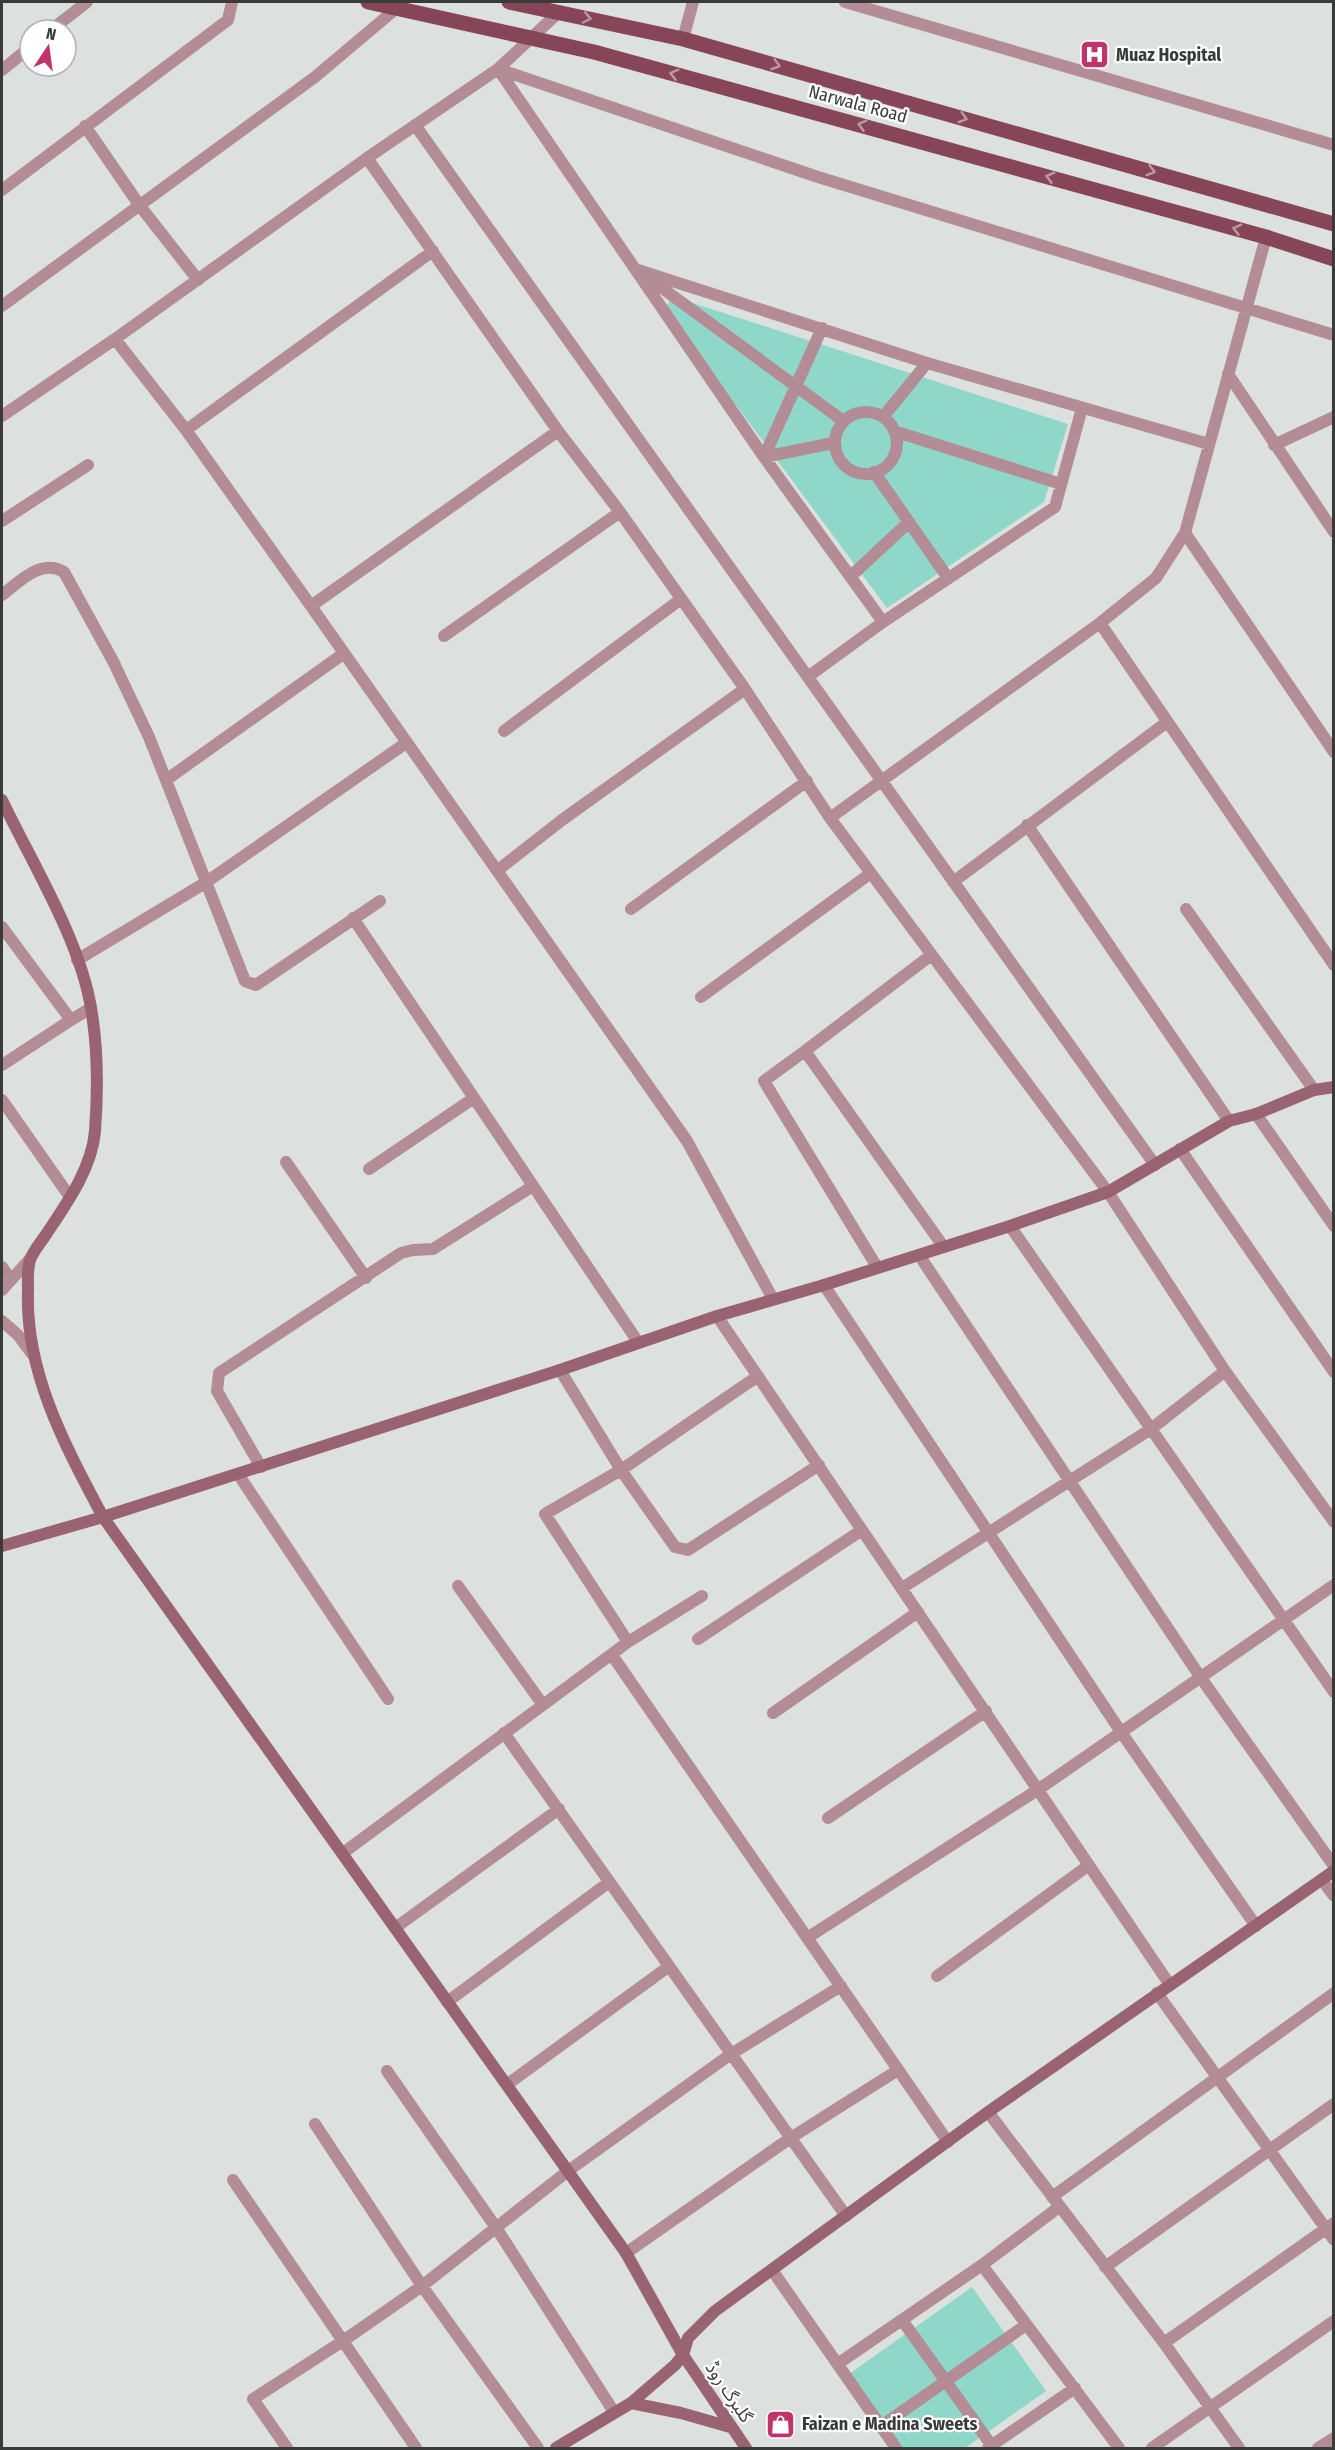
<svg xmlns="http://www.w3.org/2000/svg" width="1335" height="2450" viewBox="0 0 1335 2450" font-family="'Fira Sans Condensed','Noto Sans Arabic',sans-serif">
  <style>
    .green { fill: #8ed7c9 }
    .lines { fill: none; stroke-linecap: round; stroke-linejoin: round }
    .street { stroke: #b38c96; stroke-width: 12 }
    .secondary { stroke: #9a6373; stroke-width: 12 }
    .primary { stroke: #87455a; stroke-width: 15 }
    .oneway { stroke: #bd99a4 }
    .labels { text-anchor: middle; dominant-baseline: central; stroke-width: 4.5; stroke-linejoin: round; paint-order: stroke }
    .poi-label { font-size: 18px; font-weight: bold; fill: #393b3b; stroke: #fff; text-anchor: start }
    .street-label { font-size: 18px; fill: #393b3b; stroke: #fff }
  </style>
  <rect width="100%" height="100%" fill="#dce1e0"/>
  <path class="green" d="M674 297 1068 424 1044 502 887 608 664 308Z
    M972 2287 1046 2391 965 2448H902L849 2374Z"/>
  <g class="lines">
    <path class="street" d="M845 2 1334 145
      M51 30 87 2
      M683 39 693 2
      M498 69 818 177 1334 335
      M498 69 764 457 883 622
      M2 70 30 47
      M415 125 1155 1165
      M85 126 140 206 198 280
      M367 158 558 431 620 512 745 689 830 818 1108 1192 1225 1371 1334 1522
      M2 190 228 20 232 2
      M638 270 927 363 1209 444
      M647 277 842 420
      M2 306 315 77 398 7
      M822 328 764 457 833 443
      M115 339 186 430 311 606 687 1141 773 1299
      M1228 374 1334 532
      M835 443a31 31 0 1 1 62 0a31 31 0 1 1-62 0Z
      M2 416 115 339 367 158 498 69 559 12
      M883 417 927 363
      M186 430 433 251
      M894 431 1061 484
      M1274 445 1334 417
      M874 472 948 578
      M2 521 88 465
      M1185 533 1334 752
      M850 577 909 522
      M2 595C19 582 41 558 64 572L113 661 149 737 245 981 256 985 380 901
      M311 606 558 431
      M1100 623 1334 965
      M444 636 620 512
      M809 676 883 622 1055 507 1082 408
      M504 731 681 599
      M166 780 343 654
      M830 818 1100 623 1156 578 1185 533 1266 237
      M1027 825 1229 1121
      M498 870 562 820 745 689
      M953 882 1167 722
      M631 909 807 781
      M1186 909 1314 1090
      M353 918 638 1342
      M2 927 71 1020 91 1008
      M930 956 805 1051 943 1246
      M77 960 205 883 406 743
      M701 997 871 873
      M805 1051 764 1081 877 1267
      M2 1065 71 1020
      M2 1100 70 1197
      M1256 1114 1334 1226
      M1180 1149 1334 1372
      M286 1162 366 1278
      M369 1169 474 1098
      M1010 1226 1334 1692
      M919 1255 1201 1678 1334 1866
      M2 1267 11 1280
      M824 1285 1121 1732 1256 1926
      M2 1290 30 1259
      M717 1316 1170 1985
      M2 1321 18 1335 32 1354
      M560 1370 621 1470 675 1547 688 1550 819 1465
      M261 1467 217 1391 219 1373 401 1253 413 1250 433 1249 533 1186
      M238 1474 388 1699
      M458 1586 543 1705
      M902 1588 1151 1429 1225 1371
      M698 1639 862 1530
      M628 1642 702 1596
      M612 1655 948 2142
      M773 1713 918 1612
      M504 1733 846 2216
      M828 1818 986 1711
      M343 1853 628 1642 545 1514 621 1470 758 1376
      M1322 1880 1334 1896
      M395 1928 559 1809
      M807 1938 1039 1789 1334 1585
      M937 1976 1089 1865
      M1157 1993 1334 2240
      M447 2002 608 1883
      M387 2071 497 2229 614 2412
      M508 2084 668 1967
      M988 2112 1164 2343 1239 2448
      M315 2124 422 2286 538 2448
      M233 2180 416 2448
      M1052 2197 1334 1993
      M626 2253 789 2139 898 2070
      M982 2265 1119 2448
      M1105 2267 1334 2104
      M772 2270 896 2448
      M902 2320 992 2446
      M1164 2343 1334 2223
      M839 2363 982 2265 1059 2207
      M880 2427 1026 2325
      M287 2448 253 2399 343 2341 422 2286 568 2171 731 2054 841 1986
      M988 2448 1075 2388
      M1152 2448 1334 2321
      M1318 2448 1334 2438"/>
    <path class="secondary" d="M2 800C32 863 80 940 91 1008 98 1048 98 1091 95 1131 92 1168 67 1203 47 1233 42 1241 33 1251 30 1260 27 1269 28 1282 28 1291 25 1373 66 1447 103 1517L626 2253 683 2355 746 2448
      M2 1546 103 1517 560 1370 717 1316 824 1285 1010 1226 1108 1192 1229 1121 1256 1114 1314 1090 1334 1087
      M631 2403 681 2413 730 2427
      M556 2448 631 2403 675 2365 683 2355 688 2338 715 2311 988 2112 1334 1871"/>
    <path class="primary" d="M368 2 594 52 1266 237 1334 259
      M509 2 683 39 1334 224"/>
  </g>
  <defs><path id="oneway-chevron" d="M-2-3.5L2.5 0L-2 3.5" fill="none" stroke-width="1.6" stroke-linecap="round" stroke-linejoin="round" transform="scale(1.5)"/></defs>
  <g class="oneway">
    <use href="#oneway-chevron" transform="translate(587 18) rotate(12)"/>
    <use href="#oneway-chevron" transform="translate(776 65) rotate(16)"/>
    <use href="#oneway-chevron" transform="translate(674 74) rotate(-165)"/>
    <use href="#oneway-chevron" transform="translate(963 118) rotate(16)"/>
    <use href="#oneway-chevron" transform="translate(862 125) rotate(-165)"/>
    <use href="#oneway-chevron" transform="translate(1151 171) rotate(16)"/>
    <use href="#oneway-chevron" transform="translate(1050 177) rotate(-165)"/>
    <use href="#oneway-chevron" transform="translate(1237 229) rotate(-165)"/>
  </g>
  <defs>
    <symbol id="hospital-square" viewBox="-11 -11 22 22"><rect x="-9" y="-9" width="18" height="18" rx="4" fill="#bf346a" stroke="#fff"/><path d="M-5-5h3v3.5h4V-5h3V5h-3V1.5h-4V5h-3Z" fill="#fff"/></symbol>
    <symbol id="shop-square" viewBox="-11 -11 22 22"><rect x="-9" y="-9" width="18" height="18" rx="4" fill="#bf346a" stroke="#fff"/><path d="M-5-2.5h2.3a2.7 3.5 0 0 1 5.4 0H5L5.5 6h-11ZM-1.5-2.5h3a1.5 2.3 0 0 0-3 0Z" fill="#fff"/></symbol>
  </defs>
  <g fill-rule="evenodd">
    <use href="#hospital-square" x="1078" y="38" width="33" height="33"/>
    <use href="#shop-square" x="764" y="2408" width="33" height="33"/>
  </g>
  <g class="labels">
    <g class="poi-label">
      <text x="1116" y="55">Muaz Hospital</text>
      <text x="802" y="2424">Faizan e Madina Sweets</text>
    </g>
    <g class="street-label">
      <text transform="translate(858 104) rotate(15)">Narwala Road</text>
      <text transform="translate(729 2392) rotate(56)">گلبرگ روڈ</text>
    </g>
  </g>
  <rect width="1335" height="2450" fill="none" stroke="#393b3b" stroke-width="6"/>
  <g transform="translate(48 48) rotate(13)"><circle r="28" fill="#ffffff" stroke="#b0b1b1" stroke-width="1.5"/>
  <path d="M0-4.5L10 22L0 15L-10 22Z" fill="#bf346a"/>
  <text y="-9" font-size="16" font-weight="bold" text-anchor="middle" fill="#393b3b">N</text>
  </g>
</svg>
